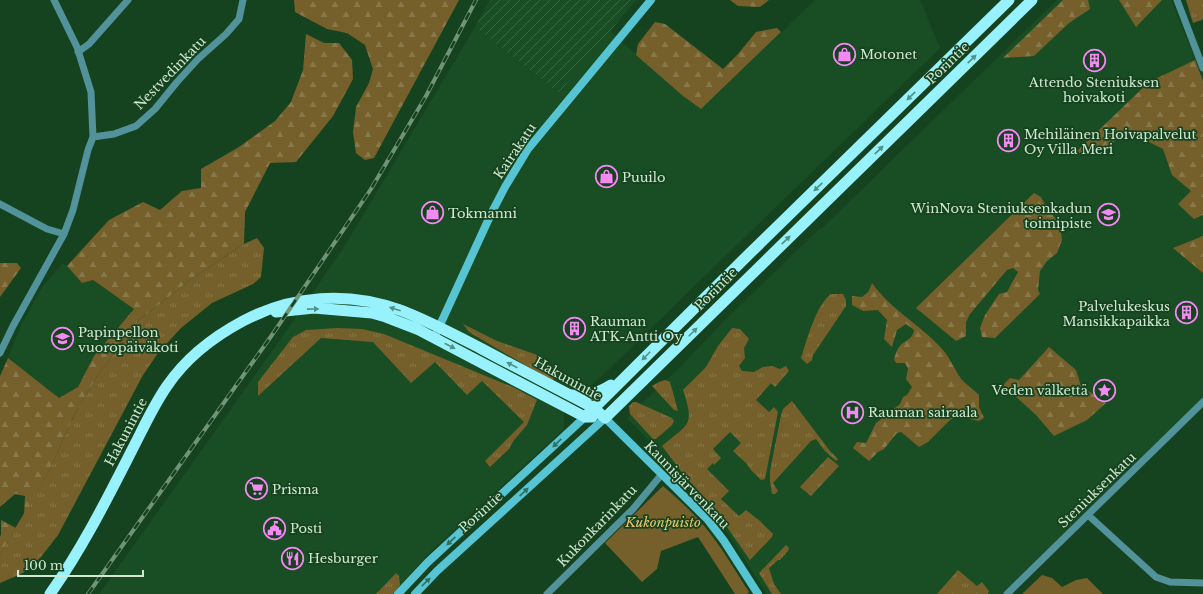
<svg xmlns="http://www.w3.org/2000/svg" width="1203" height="594" viewBox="0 0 1203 594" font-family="'Libre Baskerville',serif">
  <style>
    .built { fill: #194d24 }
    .industrial { fill: url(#industrial-furrows) }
    .grass { fill: url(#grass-tufts) }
    .forest { fill: url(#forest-firs) }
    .park { fill: #75602b }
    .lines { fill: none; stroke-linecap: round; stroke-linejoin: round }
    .minor { stroke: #52929b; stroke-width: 7 }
    .secondary { stroke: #56c4d3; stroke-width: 8 }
    .trunk { stroke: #98f2fd; stroke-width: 11 }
    .rail-casing { stroke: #719477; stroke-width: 4 }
    .rail { stroke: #16431f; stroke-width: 2.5; stroke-dasharray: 8; stroke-linecap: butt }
    .oneway { fill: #509283 }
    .oneway2 { fill: #2c705e }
    .labels { text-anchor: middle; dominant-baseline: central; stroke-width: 3.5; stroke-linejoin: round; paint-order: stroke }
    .poi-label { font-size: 13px; fill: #d0e8d1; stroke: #16431f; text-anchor: start }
    .street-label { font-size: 13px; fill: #d0e8d1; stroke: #16431f }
    .park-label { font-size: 13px; font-style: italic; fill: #ebc569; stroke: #16431f }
  </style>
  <defs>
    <pattern id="industrial-furrows" width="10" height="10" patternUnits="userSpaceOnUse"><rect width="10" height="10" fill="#194d24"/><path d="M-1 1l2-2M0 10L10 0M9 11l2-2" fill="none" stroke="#396743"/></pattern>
    <pattern id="grass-tufts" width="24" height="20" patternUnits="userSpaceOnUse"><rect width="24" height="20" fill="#75602b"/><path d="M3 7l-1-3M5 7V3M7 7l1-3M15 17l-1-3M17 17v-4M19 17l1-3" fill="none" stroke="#887749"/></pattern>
    <pattern id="forest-firs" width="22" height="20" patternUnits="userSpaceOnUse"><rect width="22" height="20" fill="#75602b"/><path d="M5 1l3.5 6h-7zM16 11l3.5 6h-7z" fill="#887749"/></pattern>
  </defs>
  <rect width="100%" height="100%" fill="#16431f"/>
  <path class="built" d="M815 0H920L940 48 604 374 564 410V429L428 554 393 594H99L287 330 344 247 475 27 559 93 610 31 683 96 701 109Z
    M1057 0H1171L1203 79V401L1002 594H767L709 504 627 418 681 366 721 324 820 228 821 229Z
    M63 263 67 266 82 283 92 280 134 309 94 356 78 387 59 398 8 358 22 323 43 286Z"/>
  <path class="industrial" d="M490 0H636L559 93 475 27Z"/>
  <path class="grass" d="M1186 0H1203V18L1202 20 1193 23Z
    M257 238 264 248 261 277 253 284 212 303 181 328 158 353 143 375 58 535 41 557 23 573 0 583V554L49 471 76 411 100 372 139 320 194 277 244 244Z
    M831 294H843L846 300V306L813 355 812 360 807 364 801 358C807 340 816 305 831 294Z
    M463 324 497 341 543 357 544 361 552 366 558 373 552 381 469 332Z
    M337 328 362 329 384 334 515 388 537 400 527 425 514 440 509 449 490 467 485 461 524 422 482 381 467 395 435 362 411 383 373 342 321 338 258 396V382L293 337 306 330Z
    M732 328 740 329 749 339 744 348 745 358 739 366 742 371 754 372 763 367 772 366 780 369 786 366 789 371 775 387 771 383 756 400 769 412 774 407 778 412 765 479 761 480 751 470 746 463 733 451 741 443 730 432 713 449 721 458 714 465 713 463 707 469 729 491 721 499 739 516 746 510 760 521 773 534 772 537 750 560 713 507 684 475 662 446C689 423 695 426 683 390L706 367 718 346Z
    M665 380 668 381 670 382 678 411 674 410 652 386 659 382Z
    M792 401 830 451 838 459 836 461 825 451 816 439 811 441 773 483 778 491 775 494H772L770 481V471L781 415 783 409Z
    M633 402H636L672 418 674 421 672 425 656 439H653L630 414 629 406Z
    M828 457 839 466 811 496 800 487Z
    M786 545 789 548 788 551 780 560H778L769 568 774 584 781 594H772L759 573Z
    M958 570 977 586 982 582 989 591 988 594H937Z
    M396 573 399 576 400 585 393 594H376Z"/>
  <path class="forest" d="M294 0H459L374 158 365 160 356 153 353 132 356 107 369 83 373 69 365 45 347 33 327 29 295 12Z
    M730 0H769L760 7 738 6Z
    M1063 0H1088L1090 9 1069 23 1034 56 1003 58Z
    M1119 0H1162L1136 27Z
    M655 22 665 24 723 69 738 54 756 32 777 28 781 32 701 109 683 96 636 55 638 44Z
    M306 34 324 43H339L352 60 353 79 333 116 296 162 270 163 245 212 244 244 194 277 139 320 100 372 76 411 49 471 24 515 25 496 15 494 0 507V376L8 358 59 398 78 387 94 356 134 309 93 280 82 283 67 266 109 220 143 202 160 210 182 191 201 188V169L239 147 275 121 291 102 303 70Z
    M1195 60 1203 81V215L1194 219 1178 204 1191 191 1172 175 1163 149 1127 131 1101 153H1075L1149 82Z
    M1034 193 1041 197 1047 208 1060 224 1062 240 1057 253 1047 261 1040 271 1038 290 1040 294 995 338 982 337 980 328 985 315 999 294 1007 292 1018 272 1013 268 1007 270 970 314 966 322V336L956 341 916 308Z
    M1203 236V273L1173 248Z
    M0 263H17L21 268 0 297Z
    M872 283C891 310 921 325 943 350 951 359 955 372 963 381 968 386 974 390 979 395V407L984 418 979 421 965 418 956 417 950 420 928 442 919 447 901 432 897 433 884 449 878 452 869 461 853 448 857 442 866 443 876 423 900 404 903 397 907 395 912 387 906 379 908 369 905 363H896L894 359C895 355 897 350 899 347 904 340 913 340 914 330L906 324 897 330 892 347 884 339 887 320 878 310 863 311 852 305V296L862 297 869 291Z
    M1049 347 1076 370 1081 386 1106 403 1087 420 1054 436 1036 415 1003 385 1010 378 1019 380Z
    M1 520 16 528 0 554V536L1 535Z"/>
  <path class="park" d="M663 486C679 500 696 515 709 532 724 551 736 572 749 592L747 594H735L698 537 661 551 657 569 642 582 605 543Z
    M1042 575 1052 578 1062 587 1076 580 1087 578 1103 594H1022Z"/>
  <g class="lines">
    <path class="minor" d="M1177 0 1203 68
      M78 52 89 44 128 0
      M93 137 114 134 136 126 155 109 177 82 198 59 226 34 239 19 243 0
      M0 204 47 229 64 234
      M0 353 13 326 64 234 73 210 88 150 93 137 91 92 77 47 54 0
      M1088 515 1156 577 1170 582 1203 583
      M547 594 633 509 662 474
      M1007 594 1203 402"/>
    <path class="secondary" d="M434 338 491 214 505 187 528 149 651 0
      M398 594 428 562 585 417
      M415 594 437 571 605 418 708 520 724 541 758 594"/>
    <path class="trunk" d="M276 312 314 308 372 313 386 317 417 329 585 417H592
      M572 395C587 397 598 393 611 385
      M585 417 744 259 1009 0
      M605 418 1032 0
      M50 594C82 549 107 499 132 450 143 429 153 406 167 386 186 358 213 337 243 321 292 295 348 291 400 310 429 321 455 335 482 349 519 369 557 388 594 408L605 418"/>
    <defs>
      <path id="rail" d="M88 594 272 335 371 189 426 96 476 0"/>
    </defs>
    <use href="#rail" class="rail-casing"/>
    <use href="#rail" class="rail"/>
  </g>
  <defs><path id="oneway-solid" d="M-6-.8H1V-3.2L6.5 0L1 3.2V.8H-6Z"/></defs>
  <g class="oneway">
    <use href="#oneway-solid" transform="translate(972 59) rotate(-44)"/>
    <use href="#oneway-solid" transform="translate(911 96) rotate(136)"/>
    <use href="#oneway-solid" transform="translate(879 150) rotate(-44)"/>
    <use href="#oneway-solid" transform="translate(818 187) rotate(136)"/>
    <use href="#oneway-solid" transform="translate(786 240) rotate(-44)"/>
    <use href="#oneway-solid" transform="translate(313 309) rotate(-1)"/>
    <use href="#oneway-solid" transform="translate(395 309) rotate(-162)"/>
    <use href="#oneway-solid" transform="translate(693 332) rotate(-45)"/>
    <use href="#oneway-solid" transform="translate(450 346) rotate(27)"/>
    <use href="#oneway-solid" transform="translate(646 356) rotate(135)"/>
    <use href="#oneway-solid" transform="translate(512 365) rotate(-153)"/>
  </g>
  <g class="oneway2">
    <use href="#oneway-solid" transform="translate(557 443) rotate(137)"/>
    <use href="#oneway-solid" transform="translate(524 492) rotate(-43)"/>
    <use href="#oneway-solid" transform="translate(451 541) rotate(137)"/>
    <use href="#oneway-solid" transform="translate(426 582) rotate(-45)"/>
  </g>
  <defs>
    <symbol id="shop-ring" viewBox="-11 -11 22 22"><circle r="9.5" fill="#16431f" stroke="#f38af2" stroke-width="1.5"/><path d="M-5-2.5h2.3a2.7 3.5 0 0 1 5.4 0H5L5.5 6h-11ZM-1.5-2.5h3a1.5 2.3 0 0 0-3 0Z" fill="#f38af2"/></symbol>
    <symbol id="building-ring" viewBox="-11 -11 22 22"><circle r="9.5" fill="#16431f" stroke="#f38af2" stroke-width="1.5"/><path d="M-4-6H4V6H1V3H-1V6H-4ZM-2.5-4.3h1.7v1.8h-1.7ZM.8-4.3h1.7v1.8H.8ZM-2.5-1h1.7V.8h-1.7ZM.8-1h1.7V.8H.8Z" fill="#f38af2"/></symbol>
    <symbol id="school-ring" viewBox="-11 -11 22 22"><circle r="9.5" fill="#16431f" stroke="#f38af2" stroke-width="1.5"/><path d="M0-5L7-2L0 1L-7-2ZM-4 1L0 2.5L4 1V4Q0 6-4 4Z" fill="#f38af2"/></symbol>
    <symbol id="sight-ring" viewBox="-11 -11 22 22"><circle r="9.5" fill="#16431f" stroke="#f38af2" stroke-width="1.5"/><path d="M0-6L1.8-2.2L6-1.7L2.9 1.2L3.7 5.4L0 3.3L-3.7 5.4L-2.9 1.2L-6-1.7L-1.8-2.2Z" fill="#f38af2"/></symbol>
    <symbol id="hospital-ring" viewBox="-11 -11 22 22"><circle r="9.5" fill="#16431f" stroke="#f38af2" stroke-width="1.5"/><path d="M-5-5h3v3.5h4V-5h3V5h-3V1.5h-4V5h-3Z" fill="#f38af2"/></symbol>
    <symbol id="supermarket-ring" viewBox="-11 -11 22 22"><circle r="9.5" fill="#16431f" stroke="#f38af2" stroke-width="1.5"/><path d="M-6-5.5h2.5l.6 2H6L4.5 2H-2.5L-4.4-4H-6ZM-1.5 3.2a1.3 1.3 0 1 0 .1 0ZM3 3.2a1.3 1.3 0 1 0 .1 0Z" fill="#f38af2"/></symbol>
    <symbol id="civic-ring" viewBox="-11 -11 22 22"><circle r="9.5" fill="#16431f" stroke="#f38af2" stroke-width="1.5"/><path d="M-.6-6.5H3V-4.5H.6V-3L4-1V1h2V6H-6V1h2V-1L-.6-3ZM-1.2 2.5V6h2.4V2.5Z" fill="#f38af2"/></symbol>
    <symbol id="restaurant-ring" viewBox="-11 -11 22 22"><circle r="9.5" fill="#16431f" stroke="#f38af2" stroke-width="1.5"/><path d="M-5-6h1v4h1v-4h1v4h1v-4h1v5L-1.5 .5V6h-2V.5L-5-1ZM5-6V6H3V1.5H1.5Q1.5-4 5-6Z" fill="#f38af2"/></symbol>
  </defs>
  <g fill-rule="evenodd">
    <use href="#shop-ring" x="832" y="42" width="25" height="25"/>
    <use href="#building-ring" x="1082" y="48" width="25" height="25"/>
    <use href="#building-ring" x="996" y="128" width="25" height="25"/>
    <use href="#shop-ring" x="594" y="164" width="25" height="25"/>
    <use href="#shop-ring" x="420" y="200" width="25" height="25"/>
    <use href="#school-ring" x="1096" y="202" width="25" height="25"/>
    <use href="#building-ring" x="1174" y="300" width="25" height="25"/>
    <use href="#building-ring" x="562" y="316" width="25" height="25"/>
    <use href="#school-ring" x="50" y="326" width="25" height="25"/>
    <use href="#sight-ring" x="1092" y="378" width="25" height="25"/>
    <use href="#hospital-ring" x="840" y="400" width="25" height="25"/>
    <use href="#supermarket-ring" x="244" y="476" width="25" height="25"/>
    <use href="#civic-ring" x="262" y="516" width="25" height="25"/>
    <use href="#restaurant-ring" x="280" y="546" width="25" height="25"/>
  </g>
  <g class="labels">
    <g class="poi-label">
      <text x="860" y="54">Motonet</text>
      <text x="1094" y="82" text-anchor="middle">Attendo Steniuksen<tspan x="1094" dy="15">hoivakoti</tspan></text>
      <text x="1024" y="134">Mehiläinen Hoivapalvelut<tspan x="1024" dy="15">Oy Villa Meri</tspan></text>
      <text x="622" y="177">Puuilo</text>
      <text x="1092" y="208" text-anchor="end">WinNova Steniuksenkadun<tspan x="1092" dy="15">toimipiste</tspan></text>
      <text x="448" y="213">Tokmanni</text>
      <text x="1170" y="306" text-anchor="end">Palvelukeskus<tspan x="1170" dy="15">Mansikkapaikka</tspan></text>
      <text x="590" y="321">Rauman<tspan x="590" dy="15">ATK-Antti Oy</tspan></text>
      <text x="78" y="332">Papinpellon<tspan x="78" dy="15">vuoropäiväkoti</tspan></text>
      <text x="1088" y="390" text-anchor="end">Veden välkettä</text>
      <text x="868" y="412">Rauman sairaala</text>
      <text x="272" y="489">Prisma</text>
      <text x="290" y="528">Posti</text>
      <text x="308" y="558">Hesburger</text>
    </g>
    <g class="street-label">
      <text transform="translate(948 63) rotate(-44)">Porintie</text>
      <text transform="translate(170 73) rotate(-46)">Nestvedinkatu</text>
      <text transform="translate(515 151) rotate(-56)">Kairakatu</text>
      <text transform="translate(716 289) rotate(-45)">Porintie</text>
      <text transform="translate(568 379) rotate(29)">Hakunintie</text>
      <text transform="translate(126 432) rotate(-62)">Hakunintie</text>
      <text transform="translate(687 485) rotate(46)">Kaunisjärvenkatu</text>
      <text transform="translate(1097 490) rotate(-44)">Steniuksenkatu</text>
      <text transform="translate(481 512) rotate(-42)">Porintie</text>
      <text transform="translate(597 526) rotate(-46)">Kukonkarinkatu</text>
    </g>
    <g class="park-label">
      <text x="663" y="522">Kukonpuisto</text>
    </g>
  </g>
  <path d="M18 570v6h125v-6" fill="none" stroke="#d0e8d1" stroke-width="2"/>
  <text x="24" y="570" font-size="12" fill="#d0e8d1" stroke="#16431f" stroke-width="3" paint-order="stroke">100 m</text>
</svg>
